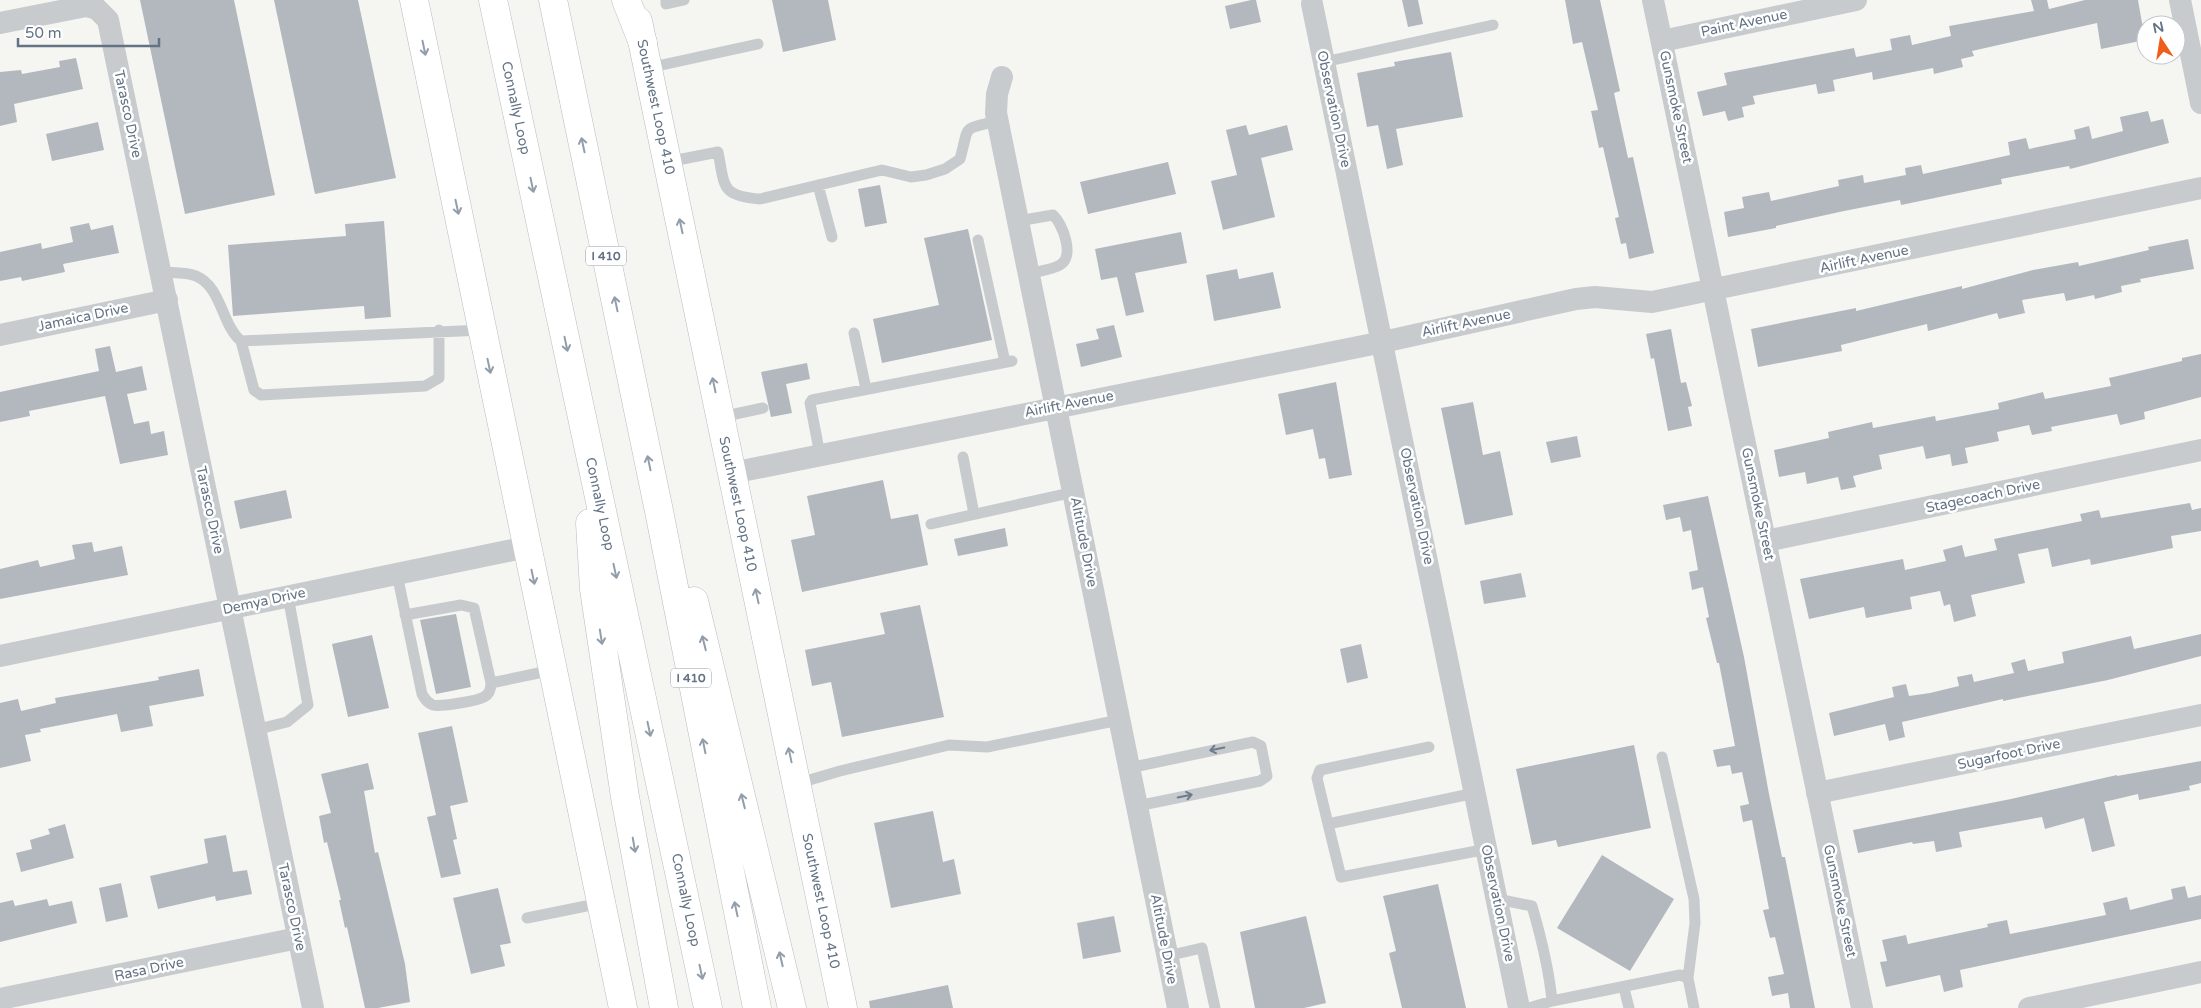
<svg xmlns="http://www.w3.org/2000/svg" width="2201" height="1008" viewBox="0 0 2201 1008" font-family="'Varela Round',sans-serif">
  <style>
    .building { fill: #b2b8be }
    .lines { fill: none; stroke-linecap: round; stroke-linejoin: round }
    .secondary-casing { stroke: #b7bcc1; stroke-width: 29 }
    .highway-casing { stroke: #babcbf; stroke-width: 29 }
    .lane { stroke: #c8cbce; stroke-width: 11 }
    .street { stroke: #c8cbce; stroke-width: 22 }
    .secondary { stroke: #fff; stroke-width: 28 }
    .highway { stroke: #fff; stroke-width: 28 }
    .oneway { stroke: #929daa }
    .oneway2 { stroke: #6d7c8c }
    .labels { text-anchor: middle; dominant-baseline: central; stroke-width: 5; stroke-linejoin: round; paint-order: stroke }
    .shield { fill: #fff; stroke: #929daa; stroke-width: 1 }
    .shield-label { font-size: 12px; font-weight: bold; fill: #637385 }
    .street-label { font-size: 14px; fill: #637385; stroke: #fff }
  </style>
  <rect width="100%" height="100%" fill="#f5f6f2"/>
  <path class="building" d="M140 0H234L275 195 185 214Z
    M274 0H358L396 178 315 194Z
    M772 0H828L836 40 783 52Z
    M1251 0H1256L1261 22 1230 29 1225 6Z
    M1402 0H1418L1423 24 1408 27Z
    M1565 0H1600L1620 91 1614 93 1628 158 1633 157 1654 253 1629 259 1626 243 1621 244 1615 218 1619 217 1603 147 1599 148 1591 111 1598 110 1582 42 1573 44Z
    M2031 0H2047L2049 9 2085 0H2138L2145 40 2101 49 2097 23 1972 51 1974 56 1961 59 1963 67 1934 74 1933 68 1873 80 1872 72 1833 80 1835 91 1818 94 1816 84 1753 96 1755 104 1742 107 1744 117 1728 121 1725 111 1703 116 1697 92 1727 85 1724 73 1854 48 1856 57 1892 50 1890 39 1910 35 1912 45 1951 36 1949 26 2034 11Z
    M1451 52 1463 117 1396 129 1403 165 1387 169 1378 125 1367 127 1357 73 1395 66 1394 62Z
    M76 58 83 89 14 104 17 122 0 126V72L21 70 22 74 60 67 59 61Z
    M2148 111 2151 122 2163 119 2169 143 2070 169 2069 166 2001 179 2002 184 1901 205 1900 200 1844 211 1776 226V228L1728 237 1724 212 1744 208 1742 197 1769 192 1771 201 1839 186 1838 180 1863 175 1864 183 1906 175 1905 168 1921 165 1923 174 2010 155 2008 142 2026 138 2029 149 2076 139 2074 130 2089 126 2092 139 2123 131 2120 117Z
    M98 122 104 150 52 161 46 134Z
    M1246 125 1249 135 1287 125 1293 150 1261 158 1275 217 1223 230 1211 181 1237 175 1226 130Z
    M1168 162 1176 194 1088 214 1080 182Z
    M880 185 887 223 865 227 858 189Z
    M384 221 391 317 365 319 364 306 233 316 228 245 346 236 345 224Z
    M89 223 91 230 113 225 119 253 63 264 65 272 22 281 21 277 0 281V252L41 243 42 249 73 242 70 227Z
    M968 229 992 340 882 363 873 319 939 305 924 238Z
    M1181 232 1187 263 1135 273 1144 312 1126 316 1117 277 1101 280 1095 249Z
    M2188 239 2194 269 2140 279 2141 282 2121 286 2122 292 2095 299 2094 295 2066 301 2064 293 2022 300 2025 313 1999 319 1997 313 1928 331 1927 324 1841 345 1842 351 1758 367 1751 329 1856 308V311L1962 286V289L2033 270 2078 262 2079 266 2149 250 2148 247Z
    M1237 269 1239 279 1273 272 1281 308 1214 321 1206 275Z
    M1114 325 1122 357 1081 367 1076 344 1099 339 1096 329Z
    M1671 329 1681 383 1686 382 1692 406 1688 407 1692 426 1668 431 1654 358 1651 359 1646 334Z
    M110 346 116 372 142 366 147 390 127 394 134 424 149 421 151 434 164 431 168 455 120 464 105 396 29 411 30 416 0 422V392L99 371 95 349Z
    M2201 354V397L2144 412 2145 419 2120 425 2117 414 2051 427 2052 431 2032 435 2029 425 1997 432 1999 441 1965 448 1968 463 1952 466 1950 454 1926 459 1923 446 1879 455 1882 469 1853 476 1856 487 1841 490 1838 477 1807 484 1805 472 1779 477 1774 450 1829 438 1828 432 1872 422 1873 428 1935 416 1936 421 1999 409 1998 403 2043 392 2045 399 2111 386 2109 378 2182 361V358Z
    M807 363 810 379 786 384 792 413 771 417 761 372Z
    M1336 382 1352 475 1329 479 1325 458 1319 459 1313 429 1286 435 1278 394Z
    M1473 402 1483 455 1500 451 1513 515 1465 525 1441 408Z
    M1577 436 1581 457 1551 463 1546 442Z
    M883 480 891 519 918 514 928 565 802 592 791 540 815 535 807 496Z
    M286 490 292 518 240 529 234 501Z
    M1708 496 1744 657 1769 794 1782 857H1785L1815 1008H1790L1788 993 1772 996 1768 977 1784 974 1775 937 1770 938 1763 910 1769 909 1752 820 1743 822 1740 806 1749 804 1742 772 1732 774 1730 765 1717 767 1713 750 1735 746 1719 663H1717L1706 618 1709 617 1703 587 1692 590 1689 572 1698 570 1691 530 1683 532 1680 517 1666 520 1663 505Z
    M2190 503 2192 510 2201 508V531L2171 536 2173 548 2091 565 2090 559 2052 567 2048 548 2018 554 2025 583 1971 595 1976 616 1954 622 1950 604 1944 606 1940 591 1910 597 1912 609 1866 618 1864 607 1809 619 1800 579 1903 559 1905 570 1946 561 1943 550 1962 545 1965 557 1997 550 1994 539 2082 521 2080 514 2099 510 2101 518Z
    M1005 528 1008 546 958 556 954 539Z
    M92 542 94 552 122 546 128 575 0 599V569L38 560 40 567 75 559 72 545Z
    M1521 573 1526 597 1484 604 1480 581Z
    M920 605 944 717 842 737 831 682 812 686 805 650 885 634 880 613Z
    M456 614 471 687 436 694 420 620Z
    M2201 634V656L2108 680 2003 701V699L1902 722 1905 737 1889 741 1885 724 1834 736 1829 713 1894 697 1892 687 1906 684 1909 696 1930 693 1959 686 1957 677 1972 674 1974 682 2014 673 2011 663 2025 659 2028 671 2064 663 2062 652 2131 636 2134 649Z
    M372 635 389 708 348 717 332 644Z
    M1361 644 1368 678 1347 683 1340 649Z
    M199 669 204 696 149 706 153 726 121 732 117 714 40 729 41 732 25 735 31 761 0 768V703L18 699 21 711 56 703 55 698 159 680 158 677Z
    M452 726 468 802 450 806 457 839 453 840 461 874 441 878 427 817 436 815 418 733Z
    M1634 745 1651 828 1558 847 1556 840 1532 845 1516 769Z
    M2201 761V783L2189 786 2190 790 2139 800 2138 794 2104 802 2115 846 2092 852 2084 818 2045 829 2042 817 1959 832 1962 847 1936 852 1934 841 1913 844 1912 842 1858 853 1853 830 2011 799 2117 775V776Z
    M368 763 374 789 364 791 375 853 378 852 405 964 410 1002 378 1008H365L347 927 345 928 339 900H341L327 842 324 843 319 816 331 813 321 774Z
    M933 811 943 862 954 859 961 894 891 908 874 823Z
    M65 824 74 858 21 872 16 853 32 849 30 840 50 834 48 829Z
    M226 835 233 872 247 870 252 894 216 901 215 896 158 909 150 876 208 863 204 839Z
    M1602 855 1674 899 1630 971 1557 928Z
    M121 883 128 917 106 922 99 888Z
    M1438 884 1466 1008H1402L1389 953 1396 951 1383 896Z
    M2185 886 2188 898 2201 895V919L1960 970 1963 987 1944 992 1940 975 1886 987 1880 962 1887 961 1882 940 1906 935 1908 944 1988 927 1987 924 2007 920 2010 934 2106 915 2103 903 2127 897 2130 910 2173 899 2171 889Z
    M498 888 511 943 500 945 505 966 471 974 453 898Z
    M47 899 49 906 72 901 77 923 0 942V903L13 900 15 906Z
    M1114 916 1121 952 1083 959 1077 923Z
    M1306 916 1326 1003 1304 1008H1255L1240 932Z
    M948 985 953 1008H870L869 1001Z"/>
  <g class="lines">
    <defs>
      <path id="secondary" d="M414 0 623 1008
        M638 21 843 1008"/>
      <path id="highway" d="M493 0 708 1008
        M553 0 659 511 757 1008
        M626 0 643 43
        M590 523 594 589 625 797 664 1008
        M694 601 792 1008"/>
    </defs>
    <use href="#secondary" class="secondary-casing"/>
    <use href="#highway" class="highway-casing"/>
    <path class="lane" d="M666 0V4L684 0
      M1324 62 1493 25
      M648 68 758 44
      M667 162 718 152C725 186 720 196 760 199L882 170 911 177 926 175 945 169 960 159C970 124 960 130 997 121
      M818 185 832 237
      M1018 221 1053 215C1063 224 1075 257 1060 265 1051 270 1038 271 1028 274
      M978 240 1005 362
      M161 272C171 273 187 272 196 276 222 287 221 324 241 341L482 330
      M854 333 866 389
      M241 341 254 390 261 395 425 386 439 378V330
      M721 417 763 408
      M820 455 810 403 812 400 1012 361
      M963 457 974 514
      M931 524 1074 492
      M397 574 422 694C425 699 427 703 433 705 440 707 477 701 484 697 490 694 491 688 491 683L474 608 461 605 405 615
      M491 683 553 670
      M255 730 287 722 308 705 288 596
      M1662 757 1694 899 1695 923 1688 978
      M1129 768 1253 742 1261 746 1267 776 1260 781 1137 806
      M796 784 840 771 949 745 987 747 1119 720
      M1475 793 1328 824 1341 877 1487 849
      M1328 824 1317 778 1320 770 1429 747
      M1497 899 1532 906C1541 937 1549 969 1552 1001L1529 1008
      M527 918 601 903
      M1167 956 1202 948 1215 1008
      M1624 988 1629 1008
      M1552 1001 1680 975 1688 978 1694 1008"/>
    <path class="street" d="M1653 0 1862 1008
      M2180 0 2201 103
      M1312 4 1519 1008
      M0 23 86 6 97 9 108 20 313 1008
      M1662 41 1856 0
      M1002 77 997 94 996 113 1178 1008
      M0 335 167 300
      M732 473 1383 342 1576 299 1595 297 1652 302 2201 188
      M1766 541 2201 450
      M0 656 527 547
      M1817 793 2201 715
      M0 999 298 938
      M2029 1008 2201 972"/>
    <use href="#secondary" class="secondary"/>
    <use href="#highway" class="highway"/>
  </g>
  <defs><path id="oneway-shaft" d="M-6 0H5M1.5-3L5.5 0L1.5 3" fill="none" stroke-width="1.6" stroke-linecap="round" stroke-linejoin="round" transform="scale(1.25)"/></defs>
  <g class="oneway">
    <use href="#oneway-shaft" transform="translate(424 48) rotate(78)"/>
    <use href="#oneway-shaft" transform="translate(583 145) rotate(-102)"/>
    <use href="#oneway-shaft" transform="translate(532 185) rotate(78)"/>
    <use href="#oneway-shaft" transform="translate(457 207) rotate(78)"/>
    <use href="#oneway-shaft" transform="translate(681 226) rotate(-102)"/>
    <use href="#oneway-shaft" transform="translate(616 304) rotate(-102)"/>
    <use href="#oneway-shaft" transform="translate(566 344) rotate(78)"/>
    <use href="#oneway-shaft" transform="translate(489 366) rotate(78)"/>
    <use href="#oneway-shaft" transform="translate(714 385) rotate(-102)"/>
    <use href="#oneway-shaft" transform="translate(649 463) rotate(-102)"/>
    <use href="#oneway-shaft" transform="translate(615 571) rotate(78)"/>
    <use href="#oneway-shaft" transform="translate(533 577) rotate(78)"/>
    <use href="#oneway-shaft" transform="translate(757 596) rotate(-102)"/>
    <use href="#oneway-shaft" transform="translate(601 637) rotate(81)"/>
    <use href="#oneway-shaft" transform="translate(704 643) rotate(-104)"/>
    <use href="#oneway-shaft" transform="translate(649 729) rotate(78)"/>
    <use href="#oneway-shaft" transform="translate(704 746) rotate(-101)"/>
    <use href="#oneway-shaft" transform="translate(790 755) rotate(-102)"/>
    <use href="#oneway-shaft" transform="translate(743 801) rotate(-104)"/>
    <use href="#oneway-shaft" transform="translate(634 845) rotate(80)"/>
    <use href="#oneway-shaft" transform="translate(736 909) rotate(-102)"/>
    <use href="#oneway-shaft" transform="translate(781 959) rotate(-103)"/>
    <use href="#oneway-shaft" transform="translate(701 972) rotate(78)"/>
  </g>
  <g class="oneway2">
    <use href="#oneway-shaft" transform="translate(1217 749) rotate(168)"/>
    <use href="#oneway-shaft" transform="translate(1185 796) rotate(-12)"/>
  </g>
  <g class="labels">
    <g class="shield">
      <rect x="586" y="246.5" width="40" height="19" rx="4"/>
      <rect x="671" y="668.5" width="40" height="19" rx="4"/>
    </g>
    <g class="shield-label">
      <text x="606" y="256">I 410</text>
      <text x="691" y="678">I 410</text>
    </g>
    <g class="street-label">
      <text transform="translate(1744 23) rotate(-12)">Paint Avenue</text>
      <text transform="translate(656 107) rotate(78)">Southwest Loop 410</text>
      <text transform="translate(1676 107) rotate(78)">Gunsmoke Street</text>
      <text transform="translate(516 108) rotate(78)">Connally Loop</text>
      <text transform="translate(1334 109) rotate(78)">Observation Drive</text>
      <text transform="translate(128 114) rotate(78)">Tarasco Drive</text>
      <text transform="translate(1864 259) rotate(-12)">Airlift Avenue</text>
      <text transform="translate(83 317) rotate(-12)">Jamaica Drive</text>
      <text transform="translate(1466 323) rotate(-12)">Airlift Avenue</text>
      <text transform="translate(1069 404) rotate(-11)">Airlift Avenue</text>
      <text transform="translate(1983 496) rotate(-12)">Stagecoach Drive</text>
      <text transform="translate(600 504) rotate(78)">Connally Loop</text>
      <text transform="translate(738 504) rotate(78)">Southwest Loop 410</text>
      <text transform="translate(1758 504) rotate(78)">Gunsmoke Street</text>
      <text transform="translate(1417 506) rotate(78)">Observation Drive</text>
      <text transform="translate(210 510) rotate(78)">Tarasco Drive</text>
      <text transform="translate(1084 542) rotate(79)">Altitude Drive</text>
      <text transform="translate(264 601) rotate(-12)">Demya Drive</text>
      <text transform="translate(2009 754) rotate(-12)">Sugarfoot Drive</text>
      <text transform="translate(686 900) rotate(78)">Connally Loop</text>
      <text transform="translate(821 901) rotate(78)">Southwest Loop 410</text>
      <text transform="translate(1840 901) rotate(78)">Gunsmoke Street</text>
      <text transform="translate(1498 903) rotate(78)">Observation Drive</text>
      <text transform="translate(292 907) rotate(78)">Tarasco Drive</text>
      <text transform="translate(1164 939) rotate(79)">Altitude Drive</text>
      <text transform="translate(149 969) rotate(-12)">Rasa Drive</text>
    </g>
  </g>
  <g transform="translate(2161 40) rotate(348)"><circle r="24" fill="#ffffff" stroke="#c1c7ce"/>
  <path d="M0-4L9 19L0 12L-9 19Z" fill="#ee5e1a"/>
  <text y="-8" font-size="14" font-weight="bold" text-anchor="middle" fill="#637385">N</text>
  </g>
  <path d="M18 38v8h141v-8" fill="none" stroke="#637385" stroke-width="2.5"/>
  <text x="25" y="38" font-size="15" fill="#637385" stroke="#ffffff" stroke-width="4" paint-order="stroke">50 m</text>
</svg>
